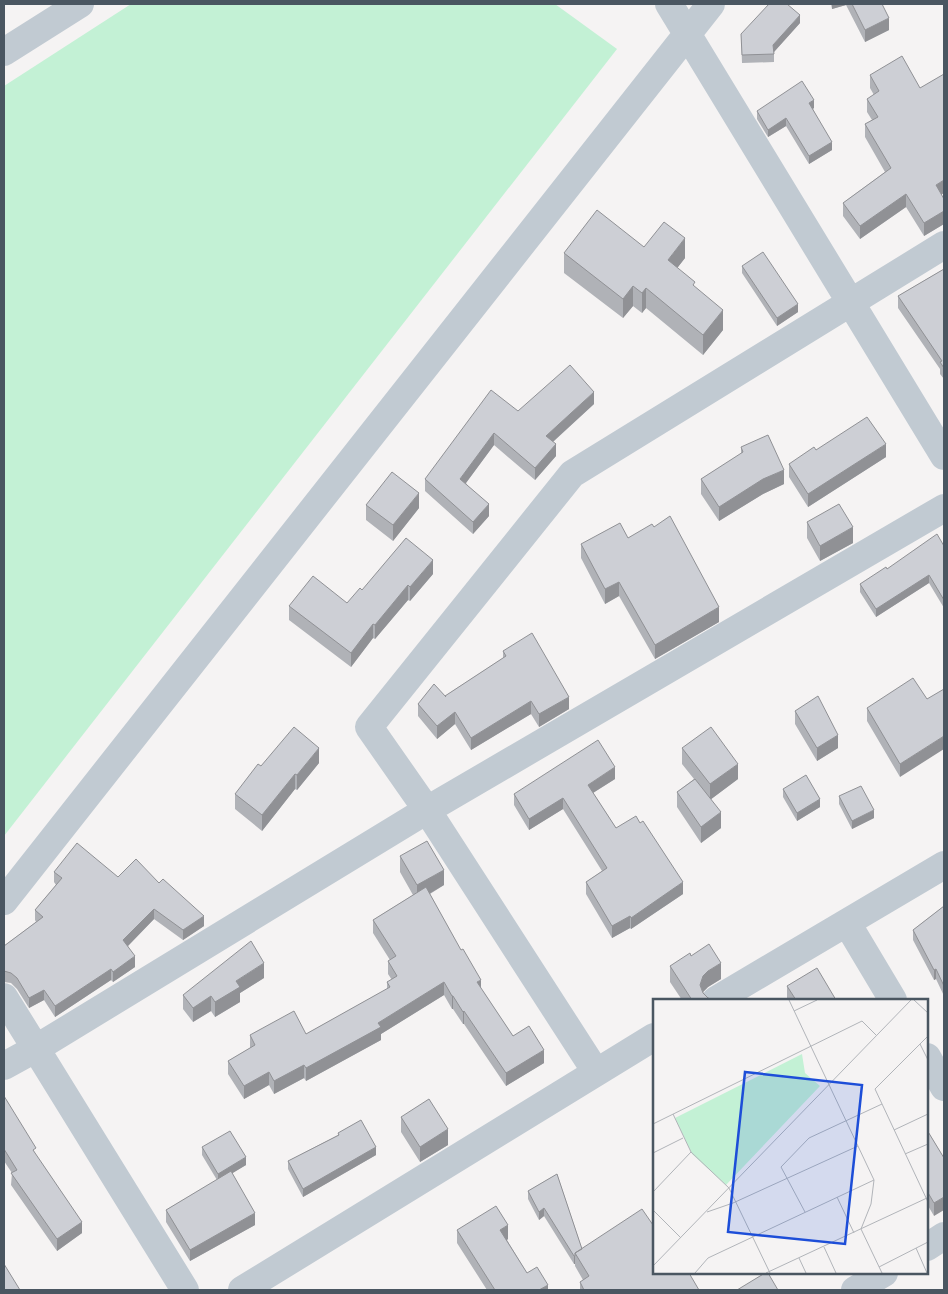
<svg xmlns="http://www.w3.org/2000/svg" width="948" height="1294" viewBox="0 0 948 1294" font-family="'Sofia Sans Condensed',sans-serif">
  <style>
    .green { fill: #c3f1d5 }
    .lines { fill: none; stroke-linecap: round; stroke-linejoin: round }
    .street { stroke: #c1cad2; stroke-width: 28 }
    .wall { fill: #b0b2b7 }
    .shaded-wall { fill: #909195 }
    .building { fill: #cdcfd5; stroke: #909195 }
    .inset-road { fill: none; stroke: #b1b4b9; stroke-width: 1 }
    .view { fill: #1d4ed8; fill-opacity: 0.15; stroke: #1d4ed8; stroke-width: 2.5 }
    .inset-edge { fill: none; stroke: #4a5661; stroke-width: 2.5 }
  </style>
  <rect width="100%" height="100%" fill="#f5f3f3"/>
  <path class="green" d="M131 4H555L617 49 4 836V86Z"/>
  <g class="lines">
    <path class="street" d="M669 4 944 456
      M4 52 80 4
      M4 901 711 4
      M847 923 893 1000
      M4 997 185 1290
      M716 1000 944 865
      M927 1057 944 1087
      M4 1066 35 1049 427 810 944 508
      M596 1072 427 810 369 727 572 474 944 245
      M927 1247 944 1236
      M242 1290 654 1037
      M855 1290 884 1273"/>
  </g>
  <path class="wall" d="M831 4H882L889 30 865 42 846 5 832 9Z
    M800 23 774 52V62L742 63 741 34Z
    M870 75 944 199V224L924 236 906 207 860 239 843 216V203L885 172 865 137V124L872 120 867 112V99L874 95 870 88Z
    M814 108 813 109 832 150 809 164 786 126 768 137 757 119V111Z
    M644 247 685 258 677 268 695 287 723 330 703 355 646 308 642 313 633 306 623 318 564 273V253Z
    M742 266 798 312 777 326 742 273Z
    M944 269V379L940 374V369L898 308V296Z
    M594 404 553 442 556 456 535 480 494 445 466 483 489 516 473 534 425 491V479L518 411Z
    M741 447 784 484 763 494 719 521 701 494V479L741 454Z
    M816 450 886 457 808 507 789 477V464Z
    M366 505 419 508 393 541 366 520Z
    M807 522 853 543 820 561 807 538Z
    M654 527 719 622 655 659 619 596 605 604 581 558V544L628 538Z
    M944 546V608L929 583 876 617 860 592V584L887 569Z
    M433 574 410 601 408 600 375 639 373 638 351 667 289 620V606L347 603 362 590Z
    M503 651 569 709 539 727 531 714 471 750 455 724 437 739 418 716V704L445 696 503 658Z
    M927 699 900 777 867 721V708Z
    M795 711 838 748 817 761 795 724Z
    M682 748 738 779 711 799 721 828 701 843 677 807V792L694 779 682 764Z
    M319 763 297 790 295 789 262 831 235 809V794L261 766Z
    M615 779 593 793 616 828 683 894 631 929 630 928 612 938 586 894V882L602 871 563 809 529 830 514 805V794Z
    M783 789 820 807 797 821 783 797Z
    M839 796 874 818 852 829 839 804Z
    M400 856 444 885 430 894 481 989 513 1036 544 1063 506 1086 464 1024H463L453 1009H452L444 995 381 1034V1040L306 1081 304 1078 274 1094 269 1085 244 1099 228 1074V1061L250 1048V1035L306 1034 387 989V982L392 980 388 974V961L390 960 373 933V920L413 895 400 872Z
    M54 872 118 877 159 883 204 926 183 940 154 919 128 946 135 967 113 982 111 980 55 1017 44 1000 29 1008 17 989 11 983 4 982V946L36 922 35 920V910L56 885 54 882Z
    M944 906V996L936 979 934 980 913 940V930Z
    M691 956 721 979 708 987 703 992 708 998 714 1000H682L670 982V966Z
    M264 978 240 993V1002L215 1017 211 1011 193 1022 183 1009V995Z
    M787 986 836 1000H788L787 999Z
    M4 1096 36 1155 82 1233 57 1251 11 1185 12 1173 4 1161Z
    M401 1117 448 1145 420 1162 401 1132Z
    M927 1130 944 1158 934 1216 927 1204Z
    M338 1133 376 1155 303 1197 288 1169V1161L338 1135Z
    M202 1147 246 1165 232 1173 255 1225 190 1261 166 1222V1210L217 1180 202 1155Z
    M557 1174 582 1249 653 1225 699 1290H580V1282L583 1280 575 1266V1264H574L544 1216 539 1220 528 1199V1191Z
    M457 1230 508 1239 507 1240 527 1273 548 1290H487L457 1243Z"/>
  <path class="shaded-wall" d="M832 4H846V5L832 9Z
    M800 15V23L773 53V45Z
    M889 18V30L865 42V30Z
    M814 100V108L809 111V103Z
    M786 118V126L768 137V130Z
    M832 142V150L809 164V156Z
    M944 180V193L936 198V185Z
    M906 194V207L860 239V226Z
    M944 211V224L924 236V223Z
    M685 238V258L668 280V260Z
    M633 286V306L623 318V299Z
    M646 288V308L642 313V293Z
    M798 304V312L777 326V318Z
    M723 310V330L703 355V335Z
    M594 392V404L546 448V436Z
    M494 433V445L460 491V479Z
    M556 444V456L535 480V468Z
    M886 444V457L808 507V494Z
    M784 470V484L763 494 719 521V507L763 479Z
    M419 493V508L393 541V525Z
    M489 504V516L473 534V522Z
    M853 527V543L820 561V546Z
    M433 560V574L410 601V587Z
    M929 575V583L876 617V609Z
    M619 582V596L605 604V589Z
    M408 585V600L375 639V625Z
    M719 607V622L655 659V645Z
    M373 624V638L351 667V653Z
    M569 697V709L539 727V714Z
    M531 701V714L471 750V738Z
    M455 712V724L437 739V726Z
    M838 735V748L817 761V748Z
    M944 736V749L900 777V764Z
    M319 748V763L297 790V775Z
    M738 764V779L710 800V784Z
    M615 767V779L588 796V785Z
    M295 774V789L262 831V815Z
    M563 798V809L529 830V819Z
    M820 799V807L797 821V813Z
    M874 810V818L852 829V821Z
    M721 812V828L701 843V827Z
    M444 870V885L417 901V885Z
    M683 882V894L631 929V918Z
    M154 909V919L123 951V940Z
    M204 916V926L183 940V930Z
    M630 916V928L612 938V926Z
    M135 956V967L113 982V972Z
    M264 963V978L240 993V1002L215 1017V1002L236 981Z
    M721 963V979L708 987 703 992 700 985 703 976 708 971Z
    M111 969V980L55 1017V1006Z
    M936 969V979L934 980V970Z
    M481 980V993L477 982Z
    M444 982V995L381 1034V1040L306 1081V1068Z
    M44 990V1000L29 1008V998Z
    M211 996V1011L193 1022V1008Z
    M452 996H453V1009H452Z
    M464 1011V1024H463V1012Z
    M544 1050V1063L506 1086V1073Z
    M304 1065V1078L274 1094V1081Z
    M269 1072V1085L244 1099V1086Z
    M448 1129V1145L420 1162V1147Z
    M376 1147V1155L303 1197V1189Z
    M246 1157V1165L218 1182V1174Z
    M944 1197V1210L934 1216V1203Z
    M544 1208V1216L539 1220V1212Z
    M255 1213V1225L190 1261V1250Z
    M82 1222V1233L57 1251V1239Z
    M508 1225V1239L500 1244V1230Z
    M574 1256H575V1264H574Z
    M548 1285V1290H539Z"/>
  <path class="building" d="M769 4H787L800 15 773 45 774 54 742 55 741 34Z
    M852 4H882L889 18 865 30Z
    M902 56 920 88 944 74V180L936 185 944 199V211L924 223 906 194 860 226 843 203 891 168 865 124 878 117 867 99 879 91 870 75Z
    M802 81 814 100 809 103 832 142 809 156 786 118 768 130 757 111Z
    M597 210 644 247 664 222 685 238 668 260 695 282 693 285 723 310 703 335 646 288 642 293 633 286 623 299 564 253Z
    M763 252 798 304 777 318 742 266Z
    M944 269V368L940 362 942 361 898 296Z
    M570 365 594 392 546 436 556 444 535 468 494 433 460 479 489 504 473 522 425 479 491 390 518 411Z
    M867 417 886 444 808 494 789 464 814 447 816 450Z
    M768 435 784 470 763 479 719 507 701 479 743 452 741 447Z
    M392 472 419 493 393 525 366 505Z
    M839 504 853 527 820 546 807 522Z
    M670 516 719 607 655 645 619 582 605 589 581 544 620 523 628 538 652 524 654 527Z
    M937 534 944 546V600L929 575 876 609 860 584 886 567 887 569Z
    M406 538 433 560 410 587 408 585 375 625 373 624 351 653 289 606 313 576 347 603 360 588 362 590Z
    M532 633 569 697 539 714 531 701 471 738 455 712 437 726 418 704 434 684 446 697 445 696 506 656 503 651Z
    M913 678 927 699 944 689V736L900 764 867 708Z
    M818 696 838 735 817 748 795 711Z
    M294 727 319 748 297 775 295 774 262 815 235 794 258 764 261 766Z
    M711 727 738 764 710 784 682 748Z
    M598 740 615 767 588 785 616 828 636 816 640 823 643 821 683 882 631 918 630 916 612 926 586 882 607 868 563 798 529 819 514 794Z
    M806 775 820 799 797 813 783 789Z
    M695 779 721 812 701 827 677 792Z
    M861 786 874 810 852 821 839 796Z
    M427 841 444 870 417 885 400 856Z
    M77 843 118 877 136 859 159 883 163 879 204 916 183 930 154 909 123 940 135 956 113 972 111 969 55 1006 44 990 29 998 17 978 11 973 4 971V946L43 917 35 910 62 878 54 872Z
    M426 887 461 950 463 949 481 980 477 982 513 1036 529 1026 544 1050 506 1073 464 1011 463 1012 453 996H452L444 982 378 1023 381 1027 306 1068 304 1065 274 1081 269 1072 244 1086 228 1061 255 1045 250 1035 294 1011 306 1034 390 987 387 982 397 976 388 961 396 956 373 920Z
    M944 906V986L936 969 934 970 913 930Z
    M251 941 264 963 236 981 240 987 215 1002 211 996 193 1008 183 995Z
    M709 944 721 963 708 971 703 976 700 985 703 993 708 998 714 1000H692L670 966 690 953 691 956Z
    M817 968 836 1000H796L787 986Z
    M4 1096 36 1148 33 1150 82 1222 57 1239 11 1173 17 1170 4 1149Z
    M429 1099 448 1129 420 1147 401 1117Z
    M361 1120 376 1147 303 1189 288 1161 339 1135 338 1133Z
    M927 1130 944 1158V1197L934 1203 927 1191Z
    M230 1131 246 1157 218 1174 202 1147Z
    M231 1171 255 1213 190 1250 166 1210Z
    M557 1174 582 1249 575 1253V1256H574L544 1208 539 1212 528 1191Z
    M496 1206 508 1225 500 1230 527 1273 537 1267 548 1285 539 1290H495L457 1230Z
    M642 1209 653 1225 654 1224V1273H689L699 1290H584L580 1282 589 1276 575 1253Z
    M4 1264 20 1290H4Z
    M765 1273H768L778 1290H737Z"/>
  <g transform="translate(653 999)">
    <rect width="275" height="275" fill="#f5f3f3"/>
    <path d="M149 55 152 74 167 87 73 186 39 155 22 119Z" fill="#c3f1d5"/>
    <path class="inset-road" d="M136 1 221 181 218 205 208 230 229 274M261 1 275 14M141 12 164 1M275 37 222 90 275 203M267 45 275 61M20 115 38 153 76 189 117 274M0 125 209 22 223 36M241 131 275 115M0 154 30 139M252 155 275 145M0 193 38 153M184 198 201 234M0 211 28 239M54 213 80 204 205 147M152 213 128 168 156 139 229 105M171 248 183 274M263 249 274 274M146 259 153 274M0 267 258 1M226 268 275 243M42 274 55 259 221 181M113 274 274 199"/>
    <path class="view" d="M92 73 209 86 192 245 75 233Z"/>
    <rect width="275" height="275" class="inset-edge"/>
  </g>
  <rect width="948" height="1294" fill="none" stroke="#4a5661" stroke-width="10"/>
</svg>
